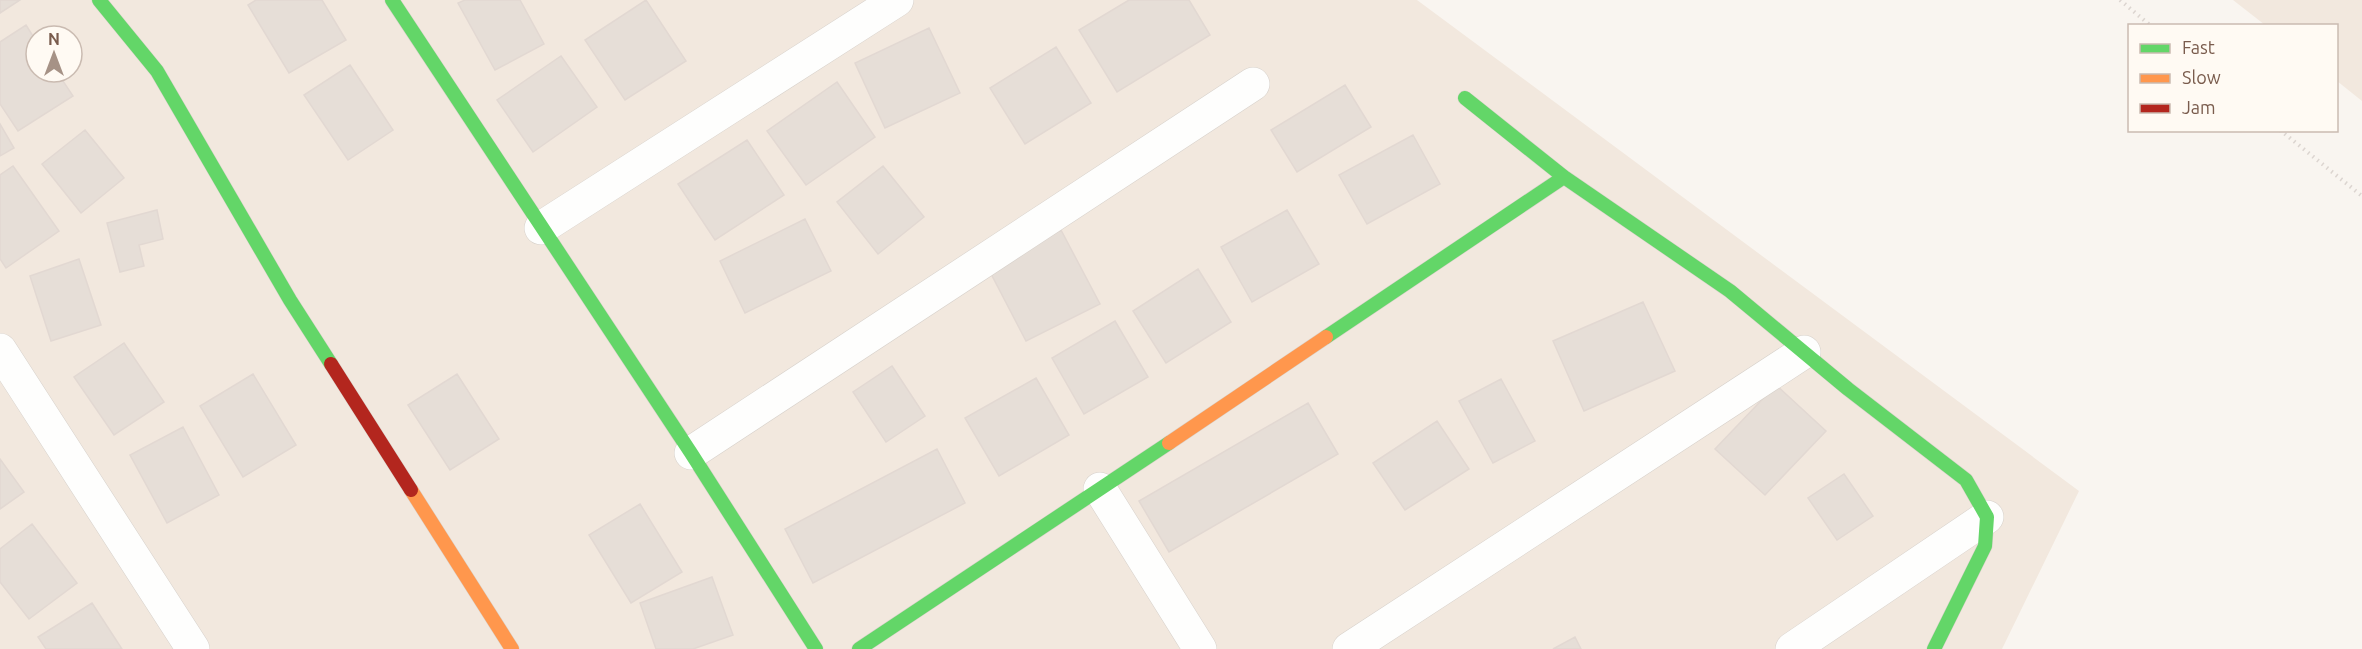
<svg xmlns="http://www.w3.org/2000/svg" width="2362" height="649" viewBox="0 0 2362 649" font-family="Ubuntu,sans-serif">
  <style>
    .residential { fill: #f2e8de; fill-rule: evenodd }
    .building { fill: #e6ded7; stroke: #e2d8d2; stroke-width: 1.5 }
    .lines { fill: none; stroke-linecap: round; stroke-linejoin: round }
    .street-casing { stroke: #d7d1cb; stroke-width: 34 }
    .fast-casing { stroke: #d9d2cb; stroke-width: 15 }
    .slow-casing { stroke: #d9d2cb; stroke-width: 15 }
    .jam-casing { stroke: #d9d2cb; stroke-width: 15 }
    .path { stroke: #dcd5d0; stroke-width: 4; stroke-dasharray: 1.5 4.5; stroke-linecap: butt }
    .street { stroke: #fefefd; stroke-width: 33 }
    .fast { stroke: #63d668; stroke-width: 14 }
    .slow { stroke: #ff974d; stroke-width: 14 }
    .jam { stroke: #b3261e; stroke-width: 14 }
  </style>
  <rect width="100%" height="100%" fill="#f9f5f0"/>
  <path class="residential" d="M0 0H1417L2079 491 2002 649H0ZM36 36H72V72H36Z
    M2233 0H2362V101L2337 81 2336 26 2265 25Z"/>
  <path class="building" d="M0 0H20L0 13Z
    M256 0H322L346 40 289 73 248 5Z
    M465 0H520L544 44 495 70 458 3Z
    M646 0 686 61 625 100 585 40Z
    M1129 0H1189L1210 35 1117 92 1079 30Z
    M26 25 36 41V72H57L73 96 18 131 0 104V42Z
    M929 28 960 93 885 128 855 63Z
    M1056 47 1091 103 1025 144 990 88Z
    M561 56 597 107 533 152 497 100Z
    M350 65 393 130 348 160 304 95Z
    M837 82 875 137 806 185 767 131Z
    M1345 85 1371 127 1297 172 1271 130Z
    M0 124 14 148 0 156Z
    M85 130 124 178 81 213 42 164Z
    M1413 135 1440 184 1367 224 1339 175Z
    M747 140 784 195 715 240 678 184Z
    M13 166 59 231 6 268 0 259V175Z
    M883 166 924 217 878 254 837 202Z
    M157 210 163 239 139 245 144 266 120 272 107 223Z
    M1287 210 1319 264 1252 302 1221 247Z
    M805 219 831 271 745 313 720 261Z
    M1061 230 1100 304 1026 341 988 268Z
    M79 259 101 325 51 341 30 276Z
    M1198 269 1231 322 1166 363 1133 311Z
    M1643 302 1675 371 1584 411 1553 341Z
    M1115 321 1148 377 1084 414 1052 358Z
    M124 343 164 402 114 435 74 377Z
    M892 366 925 416 886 442 853 392Z
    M253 374 296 445 243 477 200 406Z
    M457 374 499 439 450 470 408 405Z
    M1036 378 1069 435 999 476 965 418Z
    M1501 379 1535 441 1493 463 1459 401Z
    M1776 385 1826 431 1765 495 1715 449Z
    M1308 403 1338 454 1169 552 1139 501Z
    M1437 421 1469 469 1405 510 1373 463Z
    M183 427 219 495 167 523 130 455Z
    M937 449 965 503 813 583 785 529Z
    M0 459 24 492 0 509Z
    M1844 474 1873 516 1837 540 1808 498Z
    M640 504 682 572 631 603 589 535Z
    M32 524 77 583 29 619 0 582V549Z
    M712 577 733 635 693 649H656L640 603Z
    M92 603 122 649H46L38 637Z
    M1575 637 1581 649H1553Z"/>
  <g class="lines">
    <defs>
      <path id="street" d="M541 228 897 0
        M0 350 193 649
        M691 453 1253 84
        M1100 489 1200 649
        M1349 649 1804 352
        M1792 649 1987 517"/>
      <path id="fast" d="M99 0 157 71 290 300 331 364
        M392 0 691 453 816 649
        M1465 98 1564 177 1730 291 1848 389 1966 480 1987 517 1985 546 1934 649
        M1326 337 1564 177
        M859 649 1169 443"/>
      <path id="slow" d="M1169 443 1326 337
        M411 490 512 649"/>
      <path id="jam" d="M331 364 411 490"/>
    </defs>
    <use href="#street" class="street-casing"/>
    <use href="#fast" class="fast-casing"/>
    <use href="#slow" class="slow-casing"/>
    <use href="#jam" class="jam-casing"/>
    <path class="path" d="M2120 0 2151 26
      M2280 130 2362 196"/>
    <use href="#street" class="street"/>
    <use href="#fast" class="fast"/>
    <use href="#slow" class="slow"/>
    <use href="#jam" class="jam"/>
  </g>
  <rect x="2128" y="24" width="210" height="108" fill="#fffaf3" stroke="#cabbb1" stroke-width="1.5"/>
  <rect x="2140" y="44" width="30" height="9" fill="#63d668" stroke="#cabbb1" stroke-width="1.5"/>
  <text x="2182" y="54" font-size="18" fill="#7a5c4d">Fast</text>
  <rect x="2140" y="74" width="30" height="9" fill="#ff974d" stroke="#cabbb1" stroke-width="1.5"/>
  <text x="2182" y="84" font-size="18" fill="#7a5c4d">Slow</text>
  <rect x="2140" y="104" width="30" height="9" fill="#b3261e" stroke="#cabbb1" stroke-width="1.5"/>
  <text x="2182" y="114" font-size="18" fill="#7a5c4d">Jam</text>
  <g transform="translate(54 54)"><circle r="28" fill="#fffaf3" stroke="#cabbb1" stroke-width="1.5"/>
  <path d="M0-4.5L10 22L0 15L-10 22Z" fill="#a69286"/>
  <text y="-9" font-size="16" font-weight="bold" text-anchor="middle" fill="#7a5c4d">N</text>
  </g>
</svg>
